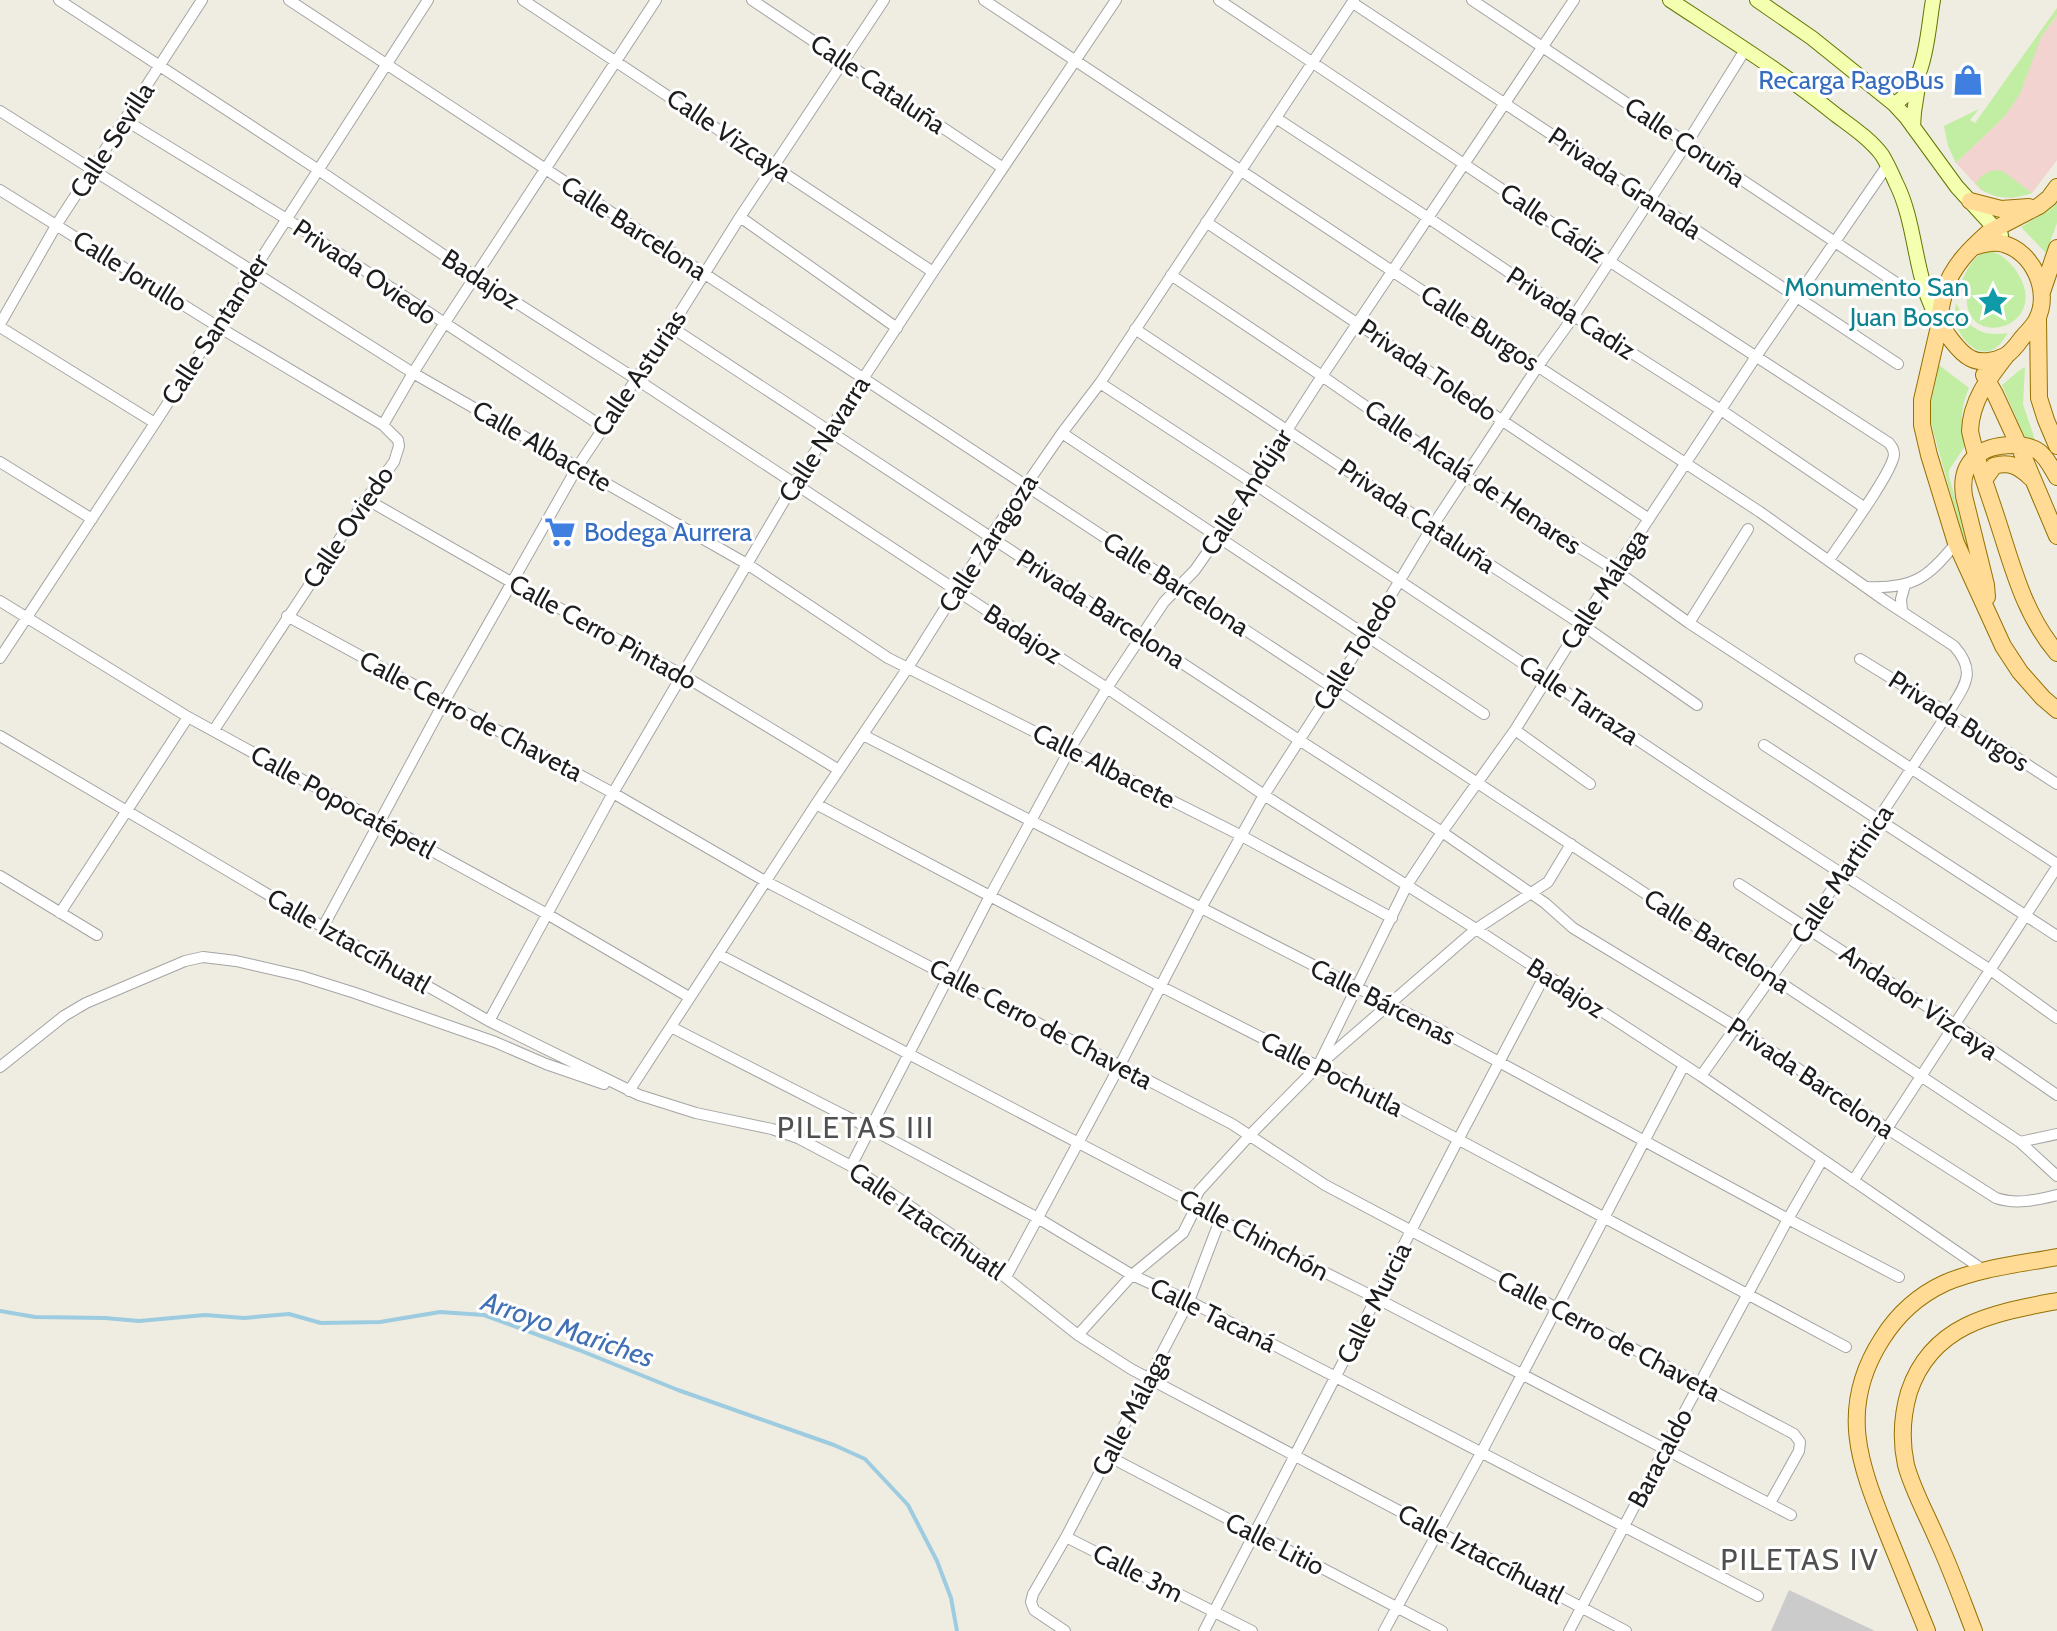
<svg xmlns="http://www.w3.org/2000/svg" width="2057" height="1631" viewBox="0 0 2057 1631" font-family="Cabin,sans-serif">
  <style>
    .commercial { fill: #f2d3cf }
    .religious { fill: #cbcbcb }
    .grass { fill: #c1eea2 }
    .lines { fill: none; stroke-linecap: round; stroke-linejoin: round }
    .stream { stroke: #9dcce1; stroke-width: 4 }
    .street-casing { stroke: #a4a4a4; stroke-width: 12 }
    .secondary-casing { stroke: #607700; stroke-width: 16 }
    .primary-casing { stroke: #957100; stroke-width: 18 }
    .street { stroke: #fff; stroke-width: 10 }
    .secondary { stroke: #f4ffaf; stroke-width: 14 }
    .primary { stroke: #ffdb96; stroke-width: 16 }
    .labels { text-anchor: middle; dominant-baseline: central; stroke-width: 6; stroke-linejoin: round; paint-order: stroke }
    .shop-label { font-size: 26px; fill: #366cbe; stroke: #fff; text-anchor: end }
    .street-label { font-size: 26px; fill: #1d1d1d; stroke: #fff }
    .culture-label { font-size: 26px; fill: #0d838f; stroke: #fff; text-anchor: end }
    .water-label { font-size: 28px; font-style: italic; fill: #4171b4; stroke: #fff }
    .quarter-label { font-size: 30px; letter-spacing: 2px; fill: #505050; stroke: #fff }
  </style>
  <rect width="100%" height="100%" fill="#efece1"/>
  <path class="commercial" d="M2057 15V160L2032 193 2012 198 1995 196 1981 190 1956 163 2004 117 2041 37Z"/>
  <path class="religious" d="M1789 1590 1875 1631H1771Z"/>
  <path class="grass" d="M2057 8V15L2041 37 2020 94 2004 117 1956 163 1948 146 1944 126 1979 109 1970 120 1975 123Z
    M1997 170 2004 172 2032 193C2013 200 1990 200 1976 184 1979 176 1988 171 1997 170Z
    M2057 201V223L2046 253 2021 227 2039 216Z
    M1984 251C1998 250 2006 259 2015 269 2057 328 1960 354 1967 292L1962 291 1960 297 1958 295C1962 277 1969 262 1984 251Z
    M1956 303C1969 328 1979 337 2008 333 2003 340 1998 349 1989 351 1974 355 1959 336 1956 323 1954 317 1955 310 1956 303Z
    M1939 365 1969 388C1960 408 1961 425 1965 446L1949 470V476L1974 570H1972L1931 423 1930 407Z
    M2025 367 2023 404 2036 443 2025 438 2002 385C2010 379 2016 372 2025 367Z"/>
  <g class="lines">
    <path class="stream" d="M0 1311 35 1317 105 1318 139 1321 205 1315 244 1318 289 1314 321 1323 380 1322 440 1312 484 1315 579 1350 678 1390 834 1445 865 1459 908 1505 937 1561 951 1598 957 1631"/>
    <defs>
      <path id="street" d="M59 0 317 169 476 277 636 379 1012 627 1107 688 1264 795 1476 929 1701 1076 1985 1271
        M289 0 1772 977 2020 1142 2057 1176
        M523 0 933 272
        M752 0 1003 168
        M984 0 1392 271 1760 512 1884 600 1954 646C1978 673 1964 686 1948 713L1807 927 1701 1076
        M1219 0 1609 261 1889 443C1892 447 1894 449 1894 455 1892 473 1842 541 1829 560
        M1472 0 1898 284
        M1353 3 1898 364
        M0 111 413 373 747 564 888 658 1240 835 1392 918
        M1276 118 1427 217 1574 316 1721 410 1865 508
        M125 120 285 218 603 427
        M0 190 217 326 383 425 398 440 399 446 394 462 366 499 214 730
        M740 217 897 328
        M1206 222 1649 519
        M1171 275 1322 376 1466 476 1615 570 1689 623 2057 864
        M0 324 57 224 202 0
        M0 327 155 423
        M671 327 1299 740 1442 832 1545 903 1573 928 1736 1027 1886 1128 1996 1198C2017 1205 2036 1200 2057 1195
        M1135 329 1432 527 1581 624 1697 705
        M1100 383 1253 483 1705 785 1989 969 2057 1018
        M383 425 413 373 444 324 656 0
        M1062 433 1484 714
        M0 462 92 519
        M366 499 511 582 681 674 839 770
        M1867 587C1913 589 1928 578 1956 543
        M0 601 188 717 547 914 689 997
        M1902 611 1901 599 1905 585
        M287 616 613 793 765 881 1232 1124 1325 1185 1794 1434 1800 1442 1799 1451 1770 1503
        M1689 623 1748 529
        M0 658 155 423 428 0
        M1860 659 1948 713 2057 784
        M1515 730 1590 784
        M863 735 1442 1031 1788 1219 1899 1277
        M0 736 323 927 489 1021 639 1095 696 1113 772 1129 798 1138 851 1166 952 1235 1078 1335 1131 1369 1626 1631
        M1764 745 2057 936
        M816 804 1160 986 1392 1104 1846 1347
        M0 876 97 935
        M1739 884 1954 1024 2057 1095
        M60 913 188 717
        M323 927 444 702 578 466 671 327 740 217 884 0
        M718 954 1193 1203 1220 1220 1376 1298 1791 1515
        M489 1021 613 793 794 484 933 272 1116 0
        M671 1027 871 1129 1036 1217 1132 1275 1189 1301 1758 1596
        M1318 1066 1407 885 1442 832 1515 730 1615 570 1757 355 1887 166
        M0 1067 64 1016 86 1003 185 961 203 957 236 961 301 976 355 993 495 1042 546 1064 604 1084
        M629 1091 816 804 907 669 990 537 1062 433 1100 383 1354 0
        M2020 1142 2057 1134
        M851 1166 990 896 1070 749 1107 688 1164 602 1195 570 1218 537 1322 376 1574 0
        M1853 1181 2057 867
        M1006 1277 1120 1065 1201 908 1264 795 1367 635 1432 527 1538 366 1574 316 1687 143 1745 50
        M1078 1335 1132 1275 1183 1233 1192 1215 1193 1203 1199 1191 1250 1135 1318 1066 1476 929 1548 882 1571 844
        M1108 1456 1442 1631
        M1066 1537 1252 1631
        M1065 1631 1034 1610 1031 1602 1033 1594 1066 1537 1189 1301 1220 1220
        M1204 1631 1458 1140 1545 975
        M1384 1631 1481 1453 1684 1065
        M1569 1631 1664 1450 1788 1219 1822 1160"/>
      <path id="secondary" d="M1670 0C1726 37 1784 73 1836 115 1852 127 1870 139 1882 155 1887 163 1892 174 1896 183 1918 227 1913 280 1940 322
        M1757 0 1812 38 1894 104 1906 117 1957 187 2001 235
        M1894 104C1927 85 1927 34 1933 0
        M1913 127 1914 112 1919 80"/>
      <path id="primary" d="M1970 201 2001 209 2029 207
        M1974 247C1983 244 1994 241 2004 244 2033 252 2051 292 2037 319 2034 326 2027 332 2022 338 2017 345 2012 352 2005 356 1995 361 1980 364 1970 358 1960 353 1942 330 1940 320 1939 311 1943 299 1945 290 1952 266 1971 248 1989 232L2039 206 2049 198 2057 187
        M2042 292 2057 248
        M2038 318 2039 398 2046 420 2057 446
        M1940 322 1922 400V425L1929 455 1956 543 2003 646 2020 672 2043 698 2057 710
        M2006 356C1988 379 1971 401 1970 431 1976 460 1987 488 1996 516 2012 564 2023 613 2057 653
        M1984 375 1995 394 2019 446 2057 536
        M1984 480 1994 466C2010 461 2020 467 2031 478
        M1987 597 1986 585 1964 496C1959 462 1980 445 2013 445 2021 445 2032 447 2038 451 2047 457 2052 469 2057 477
        M1927 1631C1914 1599 1901 1567 1888 1535 1860 1465 1837 1409 1882 1339 1897 1315 1919 1295 1945 1283 1980 1268 2020 1264 2057 1257
        M1974 1631C1962 1600 1951 1569 1937 1539 1927 1515 1913 1491 1906 1465 1901 1442 1902 1416 1909 1392 1932 1323 1994 1313 2057 1301"/>
    </defs>
    <use href="#street" class="street-casing"/>
    <use href="#secondary" class="secondary-casing"/>
    <use href="#primary" class="primary-casing"/>
    <use href="#street" class="street"/>
    <use href="#secondary" class="secondary"/>
    <use href="#primary" class="primary"/>
  </g>
  <defs>
    <symbol id="shop-bare" viewBox="-9 -9 18 18"><path d="M-5-2.5h2.3a2.7 3.5 0 0 1 5.4 0H5L5.5 6h-11ZM-1.5-2.5h3a1.5 2.3 0 0 0-3 0Z" fill="#3f7fe0" stroke="#fff" stroke-width="2.5" paint-order="stroke"/></symbol>
    <symbol id="sight-bare" viewBox="-9 -9 18 18"><path d="M0-6L1.8-2.2L6-1.7L2.9 1.2L3.7 5.4L0 3.3L-3.7 5.4L-2.9 1.2L-6-1.7L-1.8-2.2Z" fill="#0f9aa8" stroke="#fff" stroke-width="2.5" paint-order="stroke"/></symbol>
    <symbol id="supermarket-bare" viewBox="-9 -9 18 18"><path d="M-6-5.5h2.5l.6 2H6L4.5 2H-2.5L-4.4-4H-6ZM-1.5 3.2a1.3 1.3 0 1 0 .1 0ZM3 3.2a1.3 1.3 0 1 0 .1 0Z" fill="#3f7fe0" stroke="#fff" stroke-width="2.5" paint-order="stroke"/></symbol>
  </defs>
  <g fill-rule="evenodd">
    <use href="#shop-bare" x="1946" y="58" width="44" height="44"/>
    <use href="#sight-bare" x="1971" y="280" width="44" height="44"/>
    <use href="#supermarket-bare" x="538" y="510" width="44" height="44"/>
  </g>
  <g class="labels">
    <g class="shop-label">
      <text x="1944" y="80">Recarga PagoBus</text>
      <text x="584" y="532" text-anchor="start">Bodega Aurrera</text>
    </g>
    <g class="street-label">
      <text transform="translate(878 84) rotate(34)">Calle Cataluña</text>
      <text transform="translate(729 135) rotate(34)">Calle Vizcaya</text>
      <text transform="translate(112 140) rotate(-57)">Calle Sevilla</text>
      <text transform="translate(1685 142) rotate(34)">Calle Coruña</text>
      <text transform="translate(1625 183) rotate(34)">Privada Granada</text>
      <text transform="translate(1553 223) rotate(34)">Calle Cádiz</text>
      <text transform="translate(634 228) rotate(33)">Calle Barcelona</text>
      <text transform="translate(130 271) rotate(32)">Calle Jorullo</text>
      <text transform="translate(365 272) rotate(34)">Privada Oviedo</text>
      <text transform="translate(481 279) rotate(33)">Badajoz</text>
      <text transform="translate(1571 313) rotate(33)">Privada Cadiz</text>
      <text transform="translate(1480 328) rotate(33)">Calle Burgos</text>
      <text transform="translate(215 329) rotate(-57)">Calle Santander</text>
      <text transform="translate(1428 370) rotate(34)">Privada Toledo</text>
      <text transform="translate(639 373) rotate(-56)">Calle Asturias</text>
      <text transform="translate(824 439) rotate(-57)">Calle Navarra</text>
      <text transform="translate(542 446) rotate(30)">Calle Albacete</text>
      <text transform="translate(1473 477) rotate(34)">Calle Alcalá de Henares</text>
      <text transform="translate(1246 492) rotate(-57)">Calle Andújar</text>
      <text transform="translate(1417 516) rotate(34)">Privada Cataluña</text>
      <text transform="translate(348 527) rotate(-56)">Calle Oviedo</text>
      <text transform="translate(988 543) rotate(-57)">Calle Zaragoza</text>
      <text transform="translate(1176 584) rotate(33)">Calle Barcelona</text>
      <text transform="translate(1604 589) rotate(-57)">Calle Málaga</text>
      <text transform="translate(1101 609) rotate(33)">Privada Barcelona</text>
      <text transform="translate(603 632) rotate(29)">Calle Cerro Pintado</text>
      <text transform="translate(1023 634) rotate(33)">Badajoz</text>
      <text transform="translate(1355 651) rotate(-58)">Calle Toledo</text>
      <text transform="translate(1579 700) rotate(34)">Calle Tarraza</text>
      <text transform="translate(471 716) rotate(28)">Calle Cerro de Chaveta</text>
      <text transform="translate(1959 721) rotate(33)">Privada Burgos</text>
      <text transform="translate(1104 766) rotate(27)">Calle Albacete</text>
      <text transform="translate(343 802) rotate(29)">Calle Popocatépetl</text>
      <text transform="translate(1842 874) rotate(-56)">Calle Martinica</text>
      <text transform="translate(349 941) rotate(30)">Calle Iztaccíhuatl</text>
      <text transform="translate(1717 941) rotate(33)">Calle Barcelona</text>
      <text transform="translate(1566 988) rotate(33)">Badajoz</text>
      <text transform="translate(1383 1002) rotate(27)">Calle Bárcenas</text>
      <text transform="translate(1919 1002) rotate(34)">Andador Vizcaya</text>
      <text transform="translate(1041 1024) rotate(28)">Calle Cerro de Chaveta</text>
      <text transform="translate(1332 1074) rotate(27)">Calle Pochutla</text>
      <text transform="translate(1811 1078) rotate(34)">Privada Barcelona</text>
      <text transform="translate(927 1221) rotate(35)">Calle Iztaccíhuatl</text>
      <text transform="translate(1254 1235) rotate(28)">Calle Chinchón</text>
      <text transform="translate(1374 1303) rotate(-63)">Calle Murcia</text>
      <text transform="translate(1213 1315) rotate(26)">Calle Tacaná</text>
      <text transform="translate(1609 1336) rotate(28)">Calle Cerro de Chaveta</text>
      <text transform="translate(1131 1413) rotate(-62)">Calle Málaga</text>
      <text transform="translate(1660 1458) rotate(-62)">Baracaldo</text>
      <text transform="translate(1275 1544) rotate(27)">Calle Litio</text>
      <text transform="translate(1481 1554) rotate(28)">Calle Iztaccíhuatl</text>
      <text transform="translate(1138 1573) rotate(27)">Calle 3m</text>
    </g>
    <g class="culture-label">
      <text x="1969" y="287">Monumento San<tspan x="1969" dy="30">Juan Bosco</tspan></text>
    </g>
    <g class="water-label">
      <text transform="translate(568 1329) rotate(19)">Arroyo Mariches</text>
    </g>
    <g class="quarter-label">
      <text x="856" y="1127">PILETAS III</text>
      <text x="1800" y="1559">PILETAS IV</text>
    </g>
  </g>
</svg>
